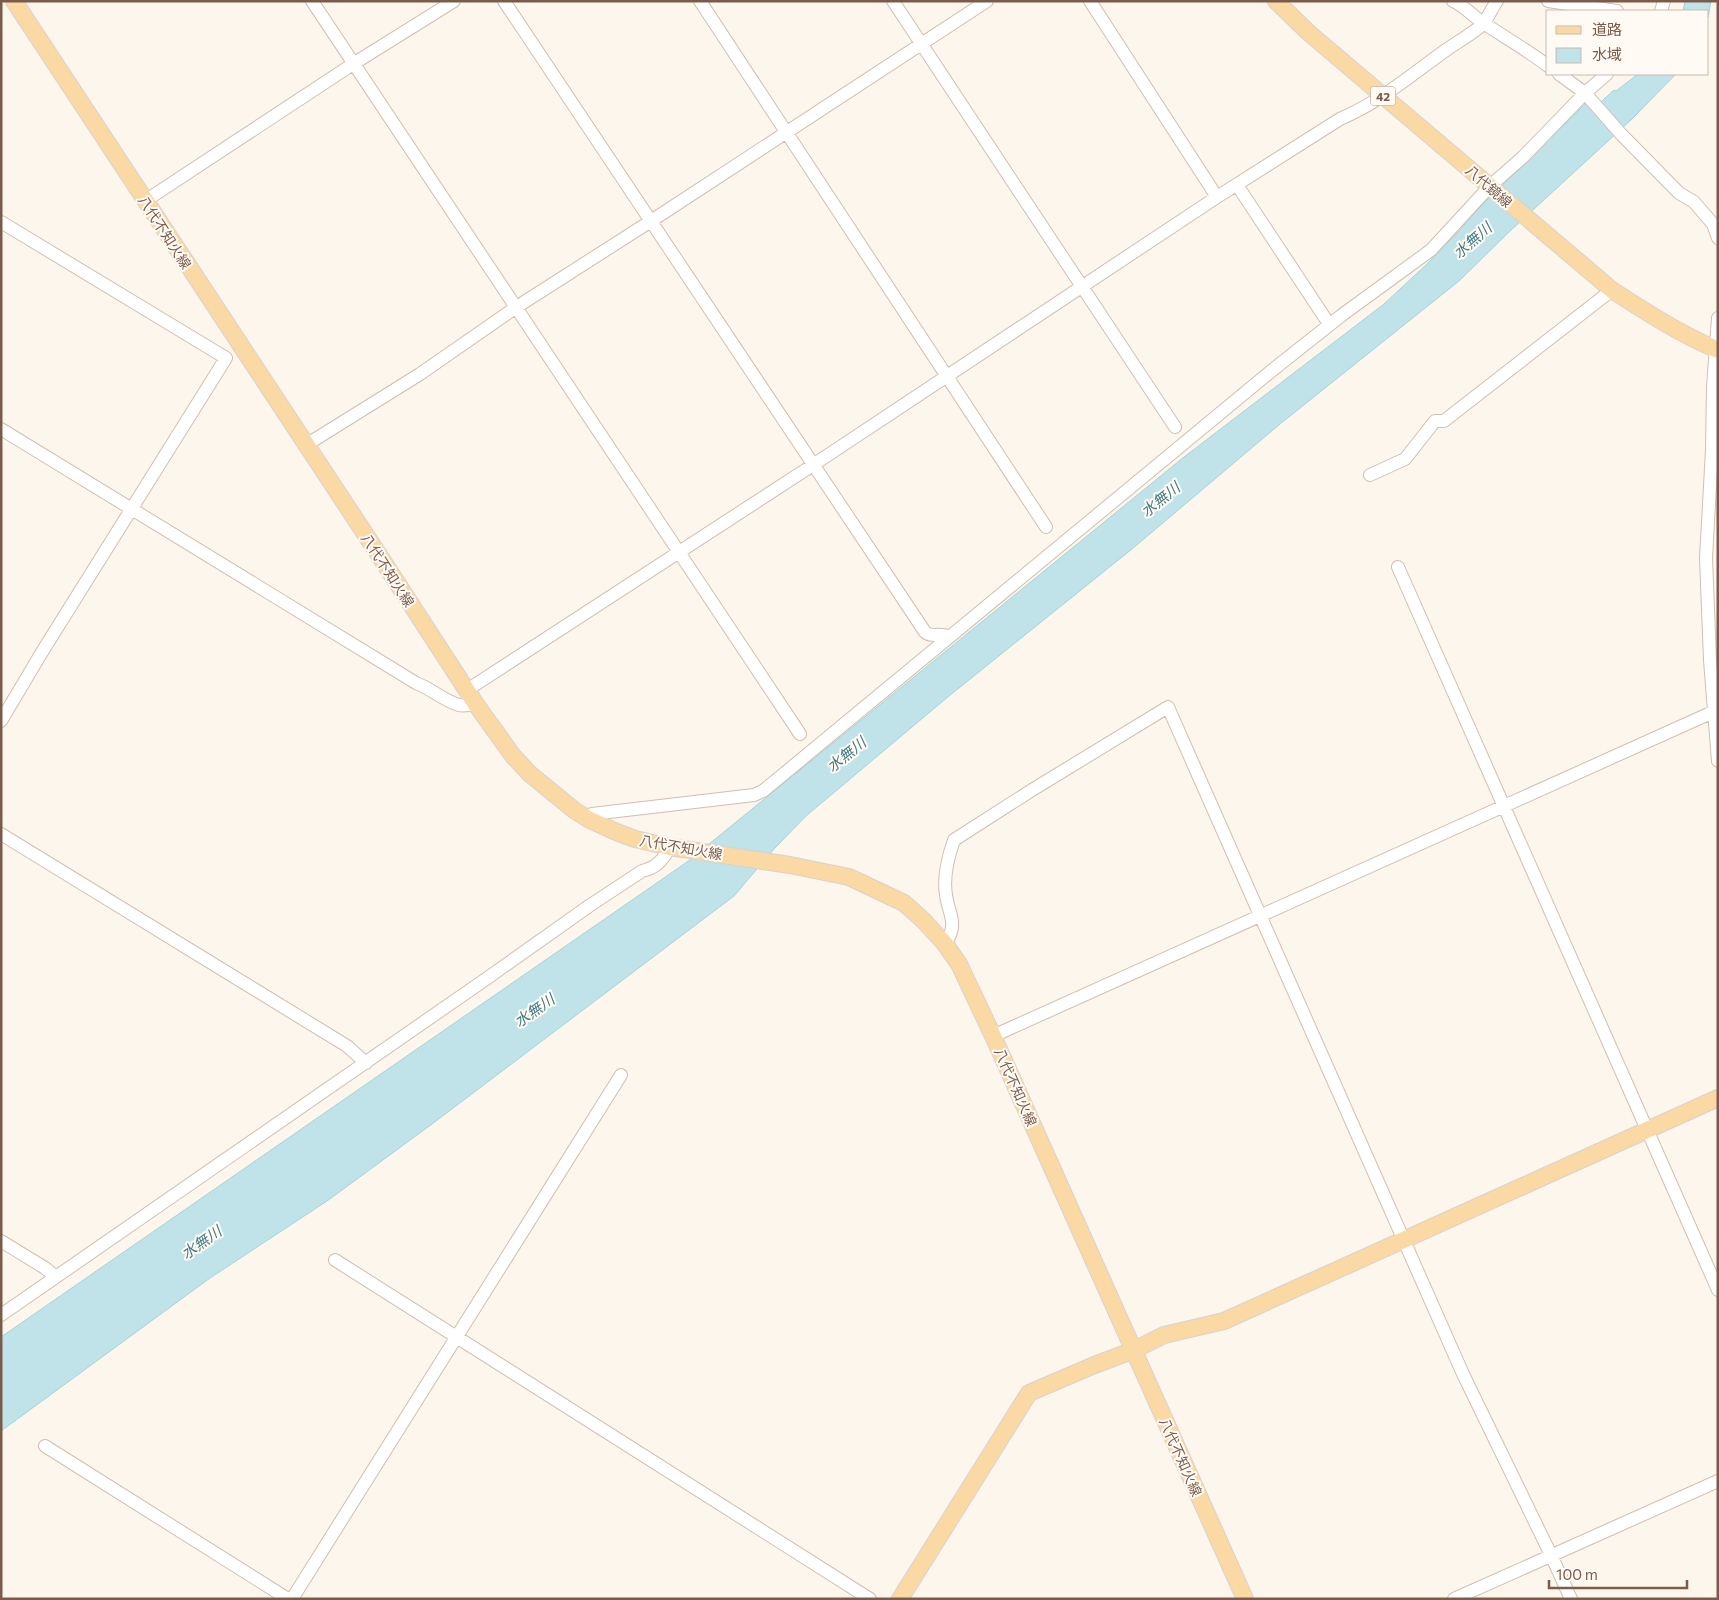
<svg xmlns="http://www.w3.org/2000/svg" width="1719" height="1600" viewBox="0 0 1719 1600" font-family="Commissioner,'Noto Sans JP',sans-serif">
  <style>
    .water { fill: #bfe3e8; stroke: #a5d3da }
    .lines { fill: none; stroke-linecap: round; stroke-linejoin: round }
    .minor-casing { stroke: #d1beb0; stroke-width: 14 }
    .major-casing { stroke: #dad1cd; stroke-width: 18 }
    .minor { stroke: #fff; stroke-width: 12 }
    .major { stroke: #fbd9a5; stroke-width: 16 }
    .labels { text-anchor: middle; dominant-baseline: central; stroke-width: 4; stroke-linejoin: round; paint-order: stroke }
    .shield { fill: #fffaf3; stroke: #a28b7f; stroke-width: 1 }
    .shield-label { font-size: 12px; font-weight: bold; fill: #7a5c4d }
    .street-label { font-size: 14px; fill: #7a5c4d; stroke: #fffaf3 }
    .water-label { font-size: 15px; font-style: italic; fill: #437c86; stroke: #fffaf3 }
  </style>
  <rect width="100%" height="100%" fill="#fdf6ec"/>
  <path class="water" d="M1685 1H1711L1708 17V11H1683Z
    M1638 74H1676L1632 119 1509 232 1459 281 1280 424 1132 549 949 696 806 816 774 849 734 896 432 1124 327 1201 210 1278 1 1431V1337L687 862 1184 457 1384 304 1428 263 1458 232 1480 207 1586 103 1592 110 1614 90 1616 91Z"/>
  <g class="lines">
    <defs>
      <path id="minor" d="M312 1 800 734
        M504 1 925 632C931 638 942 632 949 637
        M700 1 1046 527
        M893 1 1175 427
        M1090 1 1217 197
        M1453 1C1465 6 1473 17 1485 24 1506 38 1527 50 1548 66
        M1548 1 1617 11
        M1661 11 1664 1
        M1559 74 1585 93 1621 134 1679 193 1694 202 1713 224 1718 238
        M1237 185 1325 318
        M145 201 353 64 454 1
        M1 222 226 358 42 652 1 721
        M1718 318 1713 387 1712 450 1706 558 1710 660 1718 761
        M1 429 416 683C430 688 446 702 459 705 464 706 470 705 475 703
        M306 445 420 374 515 308 651 221 987 1
        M1370 475 1405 459 1435 421H1444L1612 290
        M1398 567 1718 1290
        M467 690 813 465 1217 197 1340 119C1380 102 1411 75 1446 50 1456 43 1475 32 1483 24 1488 18 1492 8 1497 1
        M588 819 592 814 754 795 763 791 1275 368 1342 315 1431 250 1490 186 1523 157 1585 93 1607 74
        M1 834 347 1046 366 1063
        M945 944C959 923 949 916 946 895 943 877 948 857 954 840L1032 790 1168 707 1463 1374 1551 1555 1571 1599
        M993 1036 1713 712
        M1 1241 45 1268 56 1277
        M335 1260 870 1599
        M1 1315 486 979 589 906 642 871C656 868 663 860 670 847
        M45 1446 288 1599
        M292 1599 621 1075
        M1454 1599 1718 1481"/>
      <path id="major" d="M14 1 379 555 475 703 513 756 530 774 574 810 588 819 614 831 635 839 670 847 790 865 849 877 904 903 924 921 945 944 959 964 993 1036 1245 1599
        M1276 1 1309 33 1612 290C1646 312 1680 334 1718 350
        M900 1599 1029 1393 1092 1366 1134 1350 1164 1335 1224 1321 1718 1098"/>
    </defs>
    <use href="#minor" class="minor-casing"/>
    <use href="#major" class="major-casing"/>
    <use href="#minor" class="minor"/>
    <use href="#major" class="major"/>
  </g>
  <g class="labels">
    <rect class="shield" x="1370.5" y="86.5" width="25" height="19" rx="4"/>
    <g class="shield-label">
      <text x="1383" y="96">42</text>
    </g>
    <g class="street-label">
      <text transform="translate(1489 186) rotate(41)">八代鏡線</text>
      <text transform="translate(165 232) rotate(57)">八代不知火線</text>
      <text transform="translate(388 570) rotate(57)">八代不知火線</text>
      <text transform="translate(681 847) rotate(10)">八代不知火線</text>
      <text transform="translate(1016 1087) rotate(66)">八代不知火線</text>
      <text transform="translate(1181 1457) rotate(66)">八代不知火線</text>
    </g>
    <g class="water-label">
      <text transform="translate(1472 240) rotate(-41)">水無川</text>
      <text transform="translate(1160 499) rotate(-39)">水無川</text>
      <text transform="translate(846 754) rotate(-39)">水無川</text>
      <text transform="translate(534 1010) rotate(-35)">水無川</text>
      <text transform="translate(201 1242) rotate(-35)">水無川</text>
    </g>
  </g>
  <rect width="1719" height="1600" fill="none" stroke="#7a5c4d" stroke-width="5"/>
  <rect x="1546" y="10" width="162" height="65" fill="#fffaf3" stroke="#cabbb1"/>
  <rect x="1556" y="26" width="25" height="8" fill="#fbd9a5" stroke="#cabbb1"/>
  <text x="1592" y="35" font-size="15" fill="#7a5c4d">道路</text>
  <rect x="1556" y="48" width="25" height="15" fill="#bfe3e8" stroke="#cabbb1"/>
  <text x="1592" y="60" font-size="15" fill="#7a5c4d">水域</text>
  <path d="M1549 1580v8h138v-8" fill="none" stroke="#7a5c4d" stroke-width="2.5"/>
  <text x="1556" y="1580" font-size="15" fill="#7a5c4d" stroke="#fffaf3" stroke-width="4" paint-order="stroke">100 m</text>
</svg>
